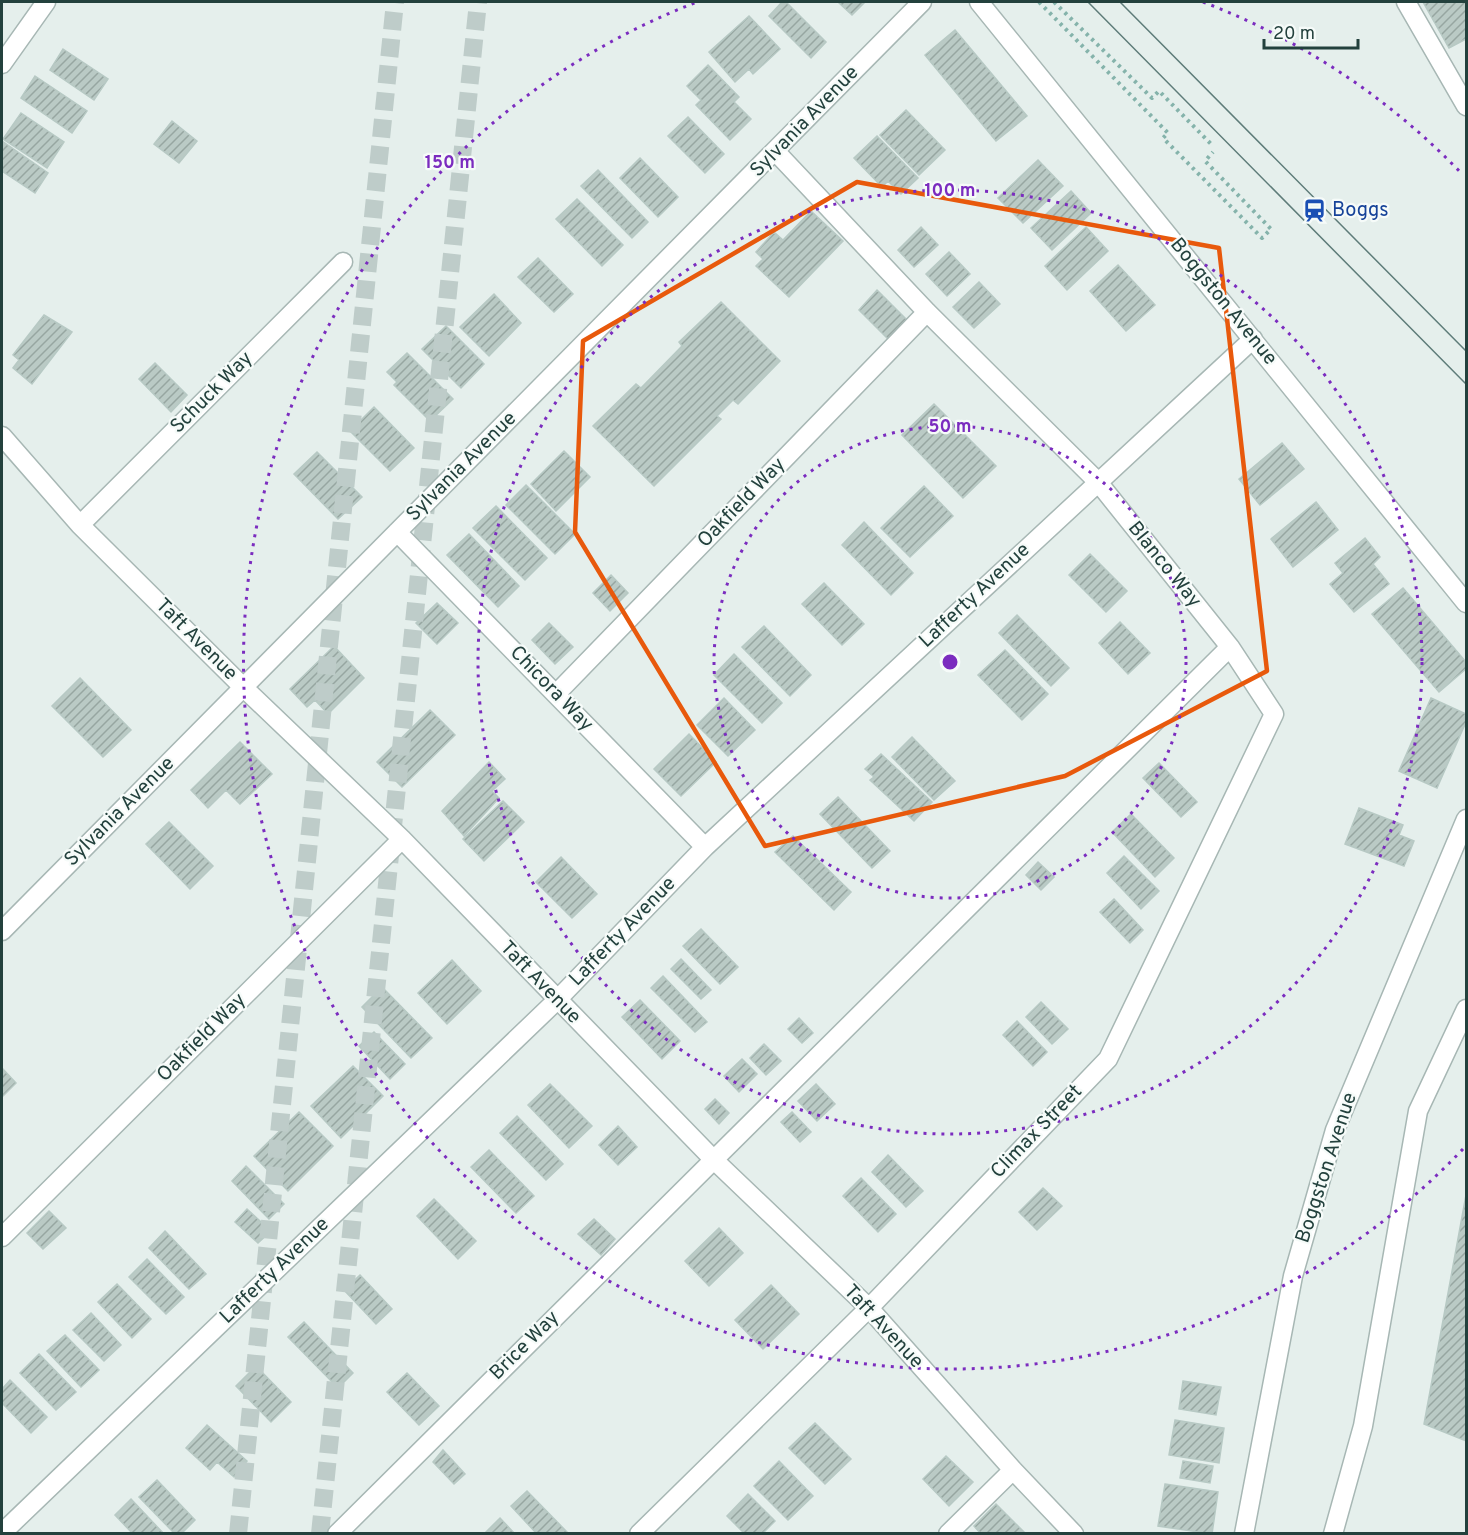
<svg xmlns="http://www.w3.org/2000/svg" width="1468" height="1535" viewBox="0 0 1468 1535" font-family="Overpass,sans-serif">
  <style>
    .building { fill: url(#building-hatch); stroke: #b7c9c4; stroke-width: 1.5 }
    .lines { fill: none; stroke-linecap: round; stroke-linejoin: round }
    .highway-tunnel { stroke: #beccc9; stroke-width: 18; stroke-dasharray: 18 9; stroke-linecap: butt }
    .minor-casing { stroke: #a7b7b4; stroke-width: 21 }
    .path { stroke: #85b3ab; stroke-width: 4; stroke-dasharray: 3 4.5; stroke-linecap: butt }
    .minor { stroke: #fff; stroke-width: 18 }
    .tram { stroke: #5e7c79; stroke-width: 1.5 }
    .marked { fill: none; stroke: #e8590c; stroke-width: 4.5; stroke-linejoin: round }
    .ring { fill: none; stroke: #7b2cbf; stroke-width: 3; stroke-dasharray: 3 6 }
    .labels { text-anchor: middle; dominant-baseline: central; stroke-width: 4.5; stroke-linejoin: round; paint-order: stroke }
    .street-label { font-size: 20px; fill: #23413d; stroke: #f6fbf9 }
    .transit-label { font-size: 20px; fill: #164399; stroke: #f6fbf9; text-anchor: start }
    .centre { fill: #7b2cbf; stroke: #f6fbf9; stroke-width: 3 }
    .ring-label { font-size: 18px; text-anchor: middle; font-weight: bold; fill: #7b2cbf; stroke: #f6fbf9; stroke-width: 4.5; stroke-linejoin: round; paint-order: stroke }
  </style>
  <defs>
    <pattern id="building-hatch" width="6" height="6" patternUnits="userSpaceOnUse" patternTransform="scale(1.5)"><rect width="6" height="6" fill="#bacac5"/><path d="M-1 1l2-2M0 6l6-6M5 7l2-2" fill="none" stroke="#97a6a1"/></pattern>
  </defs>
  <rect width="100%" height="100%" fill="#e5efec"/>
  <path class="building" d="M782 2H786L826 42 811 58 769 16Z
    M838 2H865L852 15Z
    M1423 2H1466V39L1449 48Z
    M749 16 780 49 753 74 749 69 735 82 709 52Z
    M955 30 1027 116 996 141 925 55Z
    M63 49 108 79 94 100 50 70Z
    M708 65 739 97 734 102 751 119 730 140 696 105 701 100 687 86Z
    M35 76 87 111 72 133 21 98Z
    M906 110 945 150 919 175 880 135Z
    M21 113 64 142 47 168 3 139Z
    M688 117 724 154 705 173 668 136Z
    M172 121 197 141 179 163 154 144Z
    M877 136 918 178 901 194 888 181 882 187 854 158Z
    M2 141 48 173 35 193 2 171Z
    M640 158 678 197 658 217 620 178Z
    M1038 160 1063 186 1023 223 998 198Z
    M598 170 648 222 632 238 581 186Z
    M1071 191 1091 213 1052 250 1031 228Z
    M577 199 623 245 602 266 556 219Z
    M811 211 843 241 789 297 756 266 763 259 756 252 774 232 783 240Z
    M921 227 938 245 914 267 898 250Z
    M1086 227 1108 251 1067 290 1045 266Z
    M949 252 970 274 947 296 926 274Z
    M538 258 573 294 554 312 518 277Z
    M1118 265 1155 305 1126 331 1090 291Z
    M979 282 1000 304 974 328 953 307Z
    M877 290 908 321 889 340 859 310Z
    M494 294 521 323 489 356 460 327Z
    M721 302 780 361 738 404 733 400 717 416 721 419 654 486 593 426 636 384 641 388 682 346 679 342Z
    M44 315 72 332 32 384 13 368 19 360 13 355Z
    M446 326 484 364 461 388 422 349Z
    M407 353 453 399 430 421 394 385 397 382 387 372Z
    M155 363 187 395 171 412 139 379Z
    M934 404 996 466 963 498 902 435Z
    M374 407 414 448 390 471 350 431Z
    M1282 443 1304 469 1260 505 1239 479Z
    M564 451 590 477 556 511 531 484Z
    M317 452 362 497 338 519 294 474Z
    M526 485 575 534 555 554 506 505Z
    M924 486 953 516 910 557 881 528Z
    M1316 502 1338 530 1293 567 1271 539Z
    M496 506 547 558 525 580 473 528Z
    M864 522 913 573 891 595 842 545Z
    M469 534 519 586 498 607 447 555Z
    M1365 538 1380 557 1373 564 1389 584 1354 612 1330 584 1343 573 1335 563Z
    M1090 554 1127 591 1106 612 1069 575Z
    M611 575 628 593 610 611 593 593Z
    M824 583 864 624 842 645 802 604Z
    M1403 588 1466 662V669L1439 692 1372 614Z
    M437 603 458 623 437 644 416 623Z
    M1017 615 1069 668 1051 686 999 633Z
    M1120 622 1150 653 1128 674 1099 643Z
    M549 623 573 647 555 664 532 640Z
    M764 626 811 675 790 696 742 647Z
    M334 646 364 678 328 714 315 700 307 707 290 689Z
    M1005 650 1048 694 1022 720 978 675Z
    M734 654 782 703 762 723 714 675Z
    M80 678 131 730 103 757 52 706Z
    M724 698 755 730 728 756 697 725Z
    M1431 698 1466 714V722L1437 788 1399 771Z
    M430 710 455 735 402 787 377 762Z
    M689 734 716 762 681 796 654 769Z
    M912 737 955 781 934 800 892 757Z
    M240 742 272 774 240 804 226 790 208 808 191 790Z
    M881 754 932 802 914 821 870 780 874 777 865 769Z
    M489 762 505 779 492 791 499 798 464 836 442 811Z
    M1159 763 1197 802 1181 817 1143 778Z
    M838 797 890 851 872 868 820 814Z
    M503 801 524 822 484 861 463 839Z
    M1359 808 1403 825 1399 835 1414 841 1404 866 1345 844Z
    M1131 814 1174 858 1155 877 1112 832Z
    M169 822 213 866 190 889 146 844Z
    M793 836 851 892 834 910 775 852Z
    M1124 856 1159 891 1141 909 1107 873Z
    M561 857 597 894 572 918 536 882Z
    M1038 862 1054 877 1041 890 1026 875Z
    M1114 899 1143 930 1130 943 1100 912Z
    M701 929 738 967 720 984 683 946Z
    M681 959 711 990 701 999 671 969Z
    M452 960 481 991 447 1024 418 993Z
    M663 976 707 1022 695 1032 651 988Z
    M382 987 432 1038 411 1058 362 1007Z
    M640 1000 680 1041 662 1059 622 1017Z
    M1041 1002 1068 1029 1052 1044 1026 1017Z
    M799 1018 813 1033 802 1043 788 1029Z
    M1017 1021 1047 1052 1033 1066 1003 1035Z
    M374 1032 405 1064 390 1079 359 1046Z
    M764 1044 781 1061 766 1075 750 1058Z
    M742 1059 757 1074 739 1092 724 1076Z
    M353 1066 383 1096 341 1138 311 1106Z
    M2 1068 16 1083 2 1097Z
    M550 1084 592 1126 569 1148 528 1105Z
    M816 1084 835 1104 817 1121 798 1101Z
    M715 1099 729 1113 719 1124 705 1109Z
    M299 1112 333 1146 288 1191 254 1156Z
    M792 1112 811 1132 800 1142 781 1122Z
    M517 1116 563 1164 546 1180 500 1133Z
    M618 1126 637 1147 618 1165 599 1145Z
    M489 1150 534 1196 516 1213 471 1167Z
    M888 1155 923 1191 906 1207 872 1172Z
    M246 1166 284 1204 269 1219 232 1181Z
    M861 1178 896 1214 878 1232 843 1196Z
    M1043 1188 1062 1206 1037 1230 1019 1212Z
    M1466 1195V1441L1424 1424Z
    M434 1199 476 1241 458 1259 417 1216Z
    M247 1209 271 1231 258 1243 235 1222Z
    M49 1211 66 1228 43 1249 27 1233Z
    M594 1219 615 1239 601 1255 578 1234Z
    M719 1228 743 1253 709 1286 685 1261Z
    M165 1231 206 1274 189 1289 149 1248Z
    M147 1259 184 1297 166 1314 129 1277Z
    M360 1275 392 1309 376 1324 344 1290Z
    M117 1284 151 1319 132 1338 98 1302Z
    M771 1285 799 1314 763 1349 735 1320Z
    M91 1313 121 1345 104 1361 73 1330Z
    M304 1322 353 1373 338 1388 288 1337Z
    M65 1335 99 1370 81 1387 47 1351Z
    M39 1354 76 1392 56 1410 20 1373Z
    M256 1366 291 1402 271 1422 236 1386Z
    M407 1373 439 1406 419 1425 387 1392Z
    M10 1380 47 1417 31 1433 2 1403V1389Z
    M1183 1381 1221 1387 1216 1415 1179 1409Z
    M1175 1420 1224 1428 1219 1463 1169 1455Z
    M815 1423 851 1459 825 1484 789 1448Z
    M207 1425 247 1461 234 1477 217 1462 210 1470 186 1448Z
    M443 1450 465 1474 454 1484 433 1462Z
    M946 1456 973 1482 949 1506 923 1479Z
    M779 1461 813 1496 788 1520 754 1486Z
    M1183 1461 1213 1466 1210 1483 1180 1478Z
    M157 1480 195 1520 181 1534H175L139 1497Z
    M1165 1484 1218 1492 1212 1534 1158 1526Z
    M527 1491 568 1533 537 1534 511 1506Z
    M748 1494 775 1521 762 1534H745L727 1516Z
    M131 1499 164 1534H133L115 1515Z
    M996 1504 1026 1534H981L974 1526Z
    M500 1518 515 1534H484Z"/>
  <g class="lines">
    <path class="highway-tunnel" d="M238 1534 395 2
      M320 1534 478 2"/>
    <defs>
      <path id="minor" d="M979 2 1466 603
        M1406 2 1466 106
        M2 64 46 2
        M2 436 80 525 243 687 402 839 713 1159 869 1308 1013 1470 1074 1534
        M80 525 343 262
        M397 532 705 847
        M556 694 927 312
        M2 931 922 2
        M2 1237 402 839
        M2 1533 556 1001 705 847 1253 339
        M337 1534 1230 647
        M639 1534 869 1308 1108 1059 1274 714 1230 647 1098 482 927 312 776 152
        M948 1534 1013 1470
        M1244 1534 1293 1276 1335 1130 1466 819
        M1333 1534 1363 1426 1418 1111 1466 1009"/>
    </defs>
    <use href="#minor" class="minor-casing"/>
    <path class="path" d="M1039 2 1168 133 1163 138 1262 238 1271 229 1205 161 1213 152
      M1054 2 1152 98 1159 91 1212 145"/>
    <use href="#minor" class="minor"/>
    <path class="tram" d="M1088 2 1466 384
      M1120 2 1466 351"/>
  </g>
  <path class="marked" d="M857 182 1219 248 1267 671 1065 776 765 846 575 532 583 341Z"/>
  <g class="ring">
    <circle cx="950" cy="662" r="236"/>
    <circle cx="950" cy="662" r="472"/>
    <path d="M1463 1149A707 707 0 1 1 697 2M1203 2A707 707 0 0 1 1463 175"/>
  </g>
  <defs>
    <symbol id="station-bare" viewBox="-9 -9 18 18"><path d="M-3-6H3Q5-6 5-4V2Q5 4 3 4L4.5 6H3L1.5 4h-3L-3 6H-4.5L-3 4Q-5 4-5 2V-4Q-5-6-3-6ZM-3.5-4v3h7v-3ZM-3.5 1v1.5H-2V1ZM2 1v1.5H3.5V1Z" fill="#1a4fb4" stroke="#f6fbf9" stroke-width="2.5" paint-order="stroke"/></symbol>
  </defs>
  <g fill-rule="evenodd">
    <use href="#station-bare" x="1298" y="194" width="33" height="33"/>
  </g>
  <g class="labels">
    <g class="street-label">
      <text transform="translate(805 122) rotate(-46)">Sylvania Avenue</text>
      <text transform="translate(1223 302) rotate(51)">Boggston Avenue</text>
      <text transform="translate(212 393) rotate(-45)">Schuck Way</text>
      <text transform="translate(462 467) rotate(-45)">Sylvania Avenue</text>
      <text transform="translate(742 503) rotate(-46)">Oakfield Way</text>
      <text transform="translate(1164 565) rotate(51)">Blanco Way</text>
      <text transform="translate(975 596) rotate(-43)">Lafferty Avenue</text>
      <text transform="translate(196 640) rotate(45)">Taft Avenue</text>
      <text transform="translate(551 689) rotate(46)">Chicora Way</text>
      <text transform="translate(120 812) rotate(-45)">Sylvania Avenue</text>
      <text transform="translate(623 932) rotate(-46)">Lafferty Avenue</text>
      <text transform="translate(540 983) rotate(46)">Taft Avenue</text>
      <text transform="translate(202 1038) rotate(-45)">Oakfield Way</text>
      <text transform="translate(1037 1132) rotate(-46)">Climax Street</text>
      <text transform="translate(1327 1168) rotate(-72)">Boggston Avenue</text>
      <text transform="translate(275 1271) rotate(-44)">Lafferty Avenue</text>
      <text transform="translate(883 1327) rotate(47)">Taft Avenue</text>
      <text transform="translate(525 1346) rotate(-45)">Brice Way</text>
    </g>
    <g class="transit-label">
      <text x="1332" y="211">Boggs</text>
    </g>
  </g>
  <circle cx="950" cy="662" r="9" class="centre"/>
  <g class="ring-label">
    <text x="450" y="168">150 m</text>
    <text x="950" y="196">100 m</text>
    <text x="950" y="432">50 m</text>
  </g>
  <rect width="1468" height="1535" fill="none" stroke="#23413d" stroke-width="6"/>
  <path d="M1264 39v9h94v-9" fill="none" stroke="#23413d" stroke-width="3"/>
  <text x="1273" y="39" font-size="18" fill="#23413d" stroke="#f6fbf9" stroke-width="4.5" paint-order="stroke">20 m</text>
</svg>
